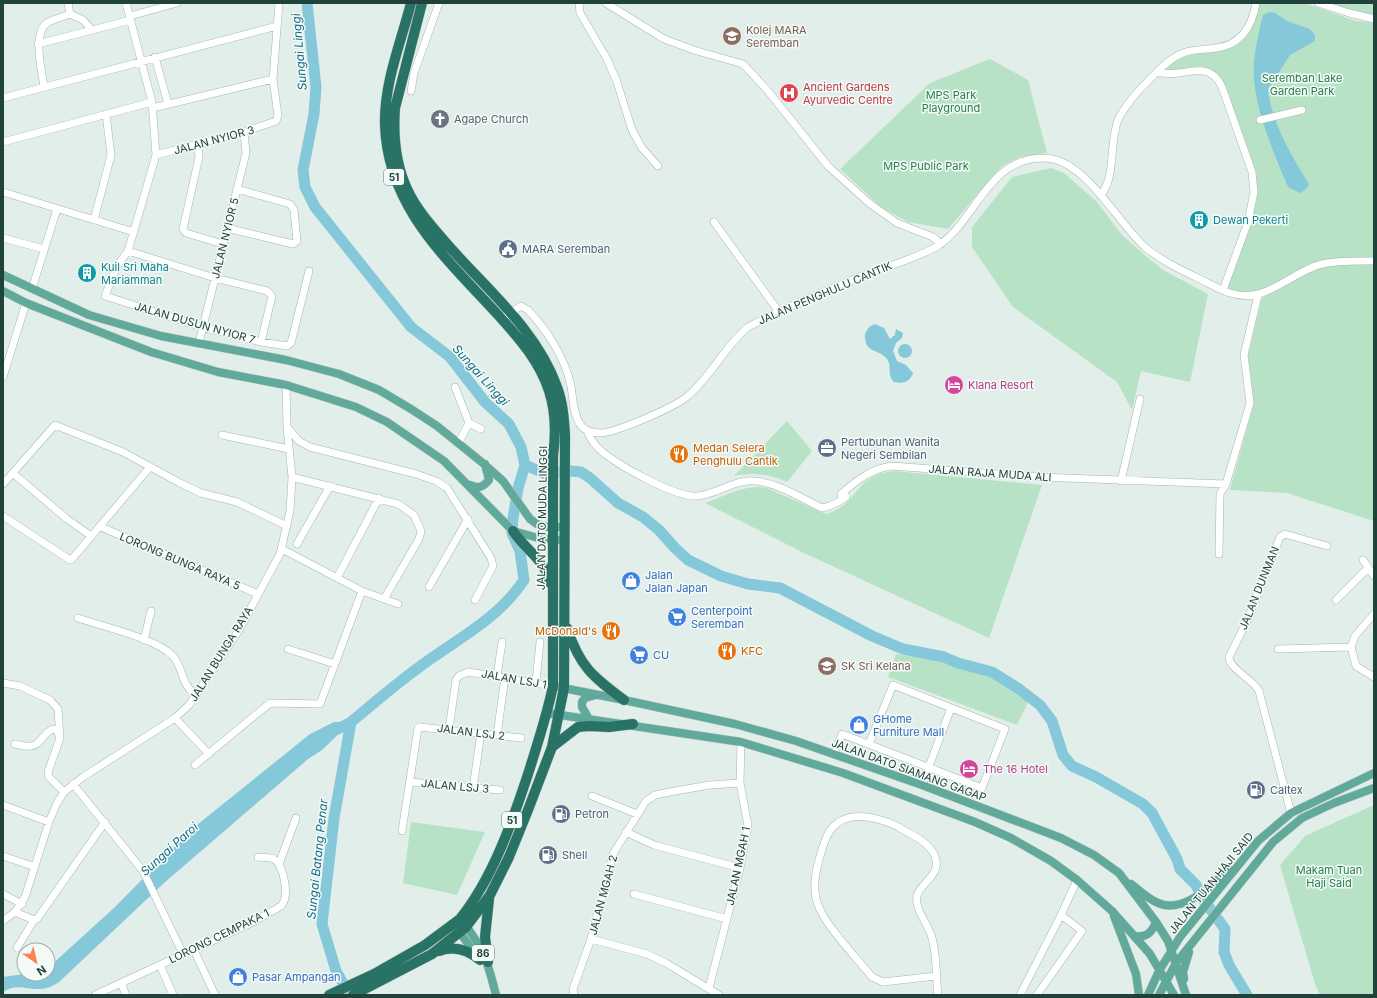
<svg xmlns="http://www.w3.org/2000/svg" width="1377" height="998" viewBox="0 0 1377 998" font-family="Inter,sans-serif">
  <style>
    .green { fill: #b8e2c6 }
    .water { fill: #84c8da }
    .lines { fill: none; stroke-linecap: round; stroke-linejoin: round }
    .river { stroke: #84c8da; stroke-width: 11 }
    .minor-casing { stroke: #a4b7b1; stroke-width: 8 }
    .major-casing { stroke: #c1cac8; stroke-width: 9 }
    .highway-casing { stroke: #c1cac8; stroke-width: 11 }
    .minor { stroke: #fff; stroke-width: 7 }
    .major { stroke: #61a99a; stroke-width: 8 }
    .highway { stroke: #287266; stroke-width: 10 }
    .labels { text-anchor: middle; dominant-baseline: central; stroke-width: 3; stroke-linejoin: round; paint-order: stroke }
    .shield { fill: #f3faf7; stroke: #5f7973; stroke-width: 1 }
    .shield-label { font-size: 10px; font-weight: bold; fill: #20423a }
    .education-label { font-size: 11px; fill: #785e54; stroke: #f3faf7; text-anchor: start }
    .park-label { font-size: 11px; fill: #247e4c; stroke: #f3faf7 }
    .health-label { font-size: 11px; fill: #be3a42; stroke: #f3faf7; text-anchor: start }
    .worship-label { font-size: 11px; fill: #5b616d; stroke: #f3faf7; text-anchor: start }
    .street-label { font-size: 11px; fill: #20423a; stroke: #f3faf7 }
    .culture-label { font-size: 11px; fill: #0d838f; stroke: #f3faf7; text-anchor: start }
    .service-label { font-size: 11px; fill: #4e5e75; stroke: #f3faf7; text-anchor: start }
    .hotel-label { font-size: 11px; fill: #b23c85; stroke: #f3faf7; text-anchor: start }
    .food-label { font-size: 11px; fill: #c56008; stroke: #f3faf7; text-anchor: start }
    .shop-label { font-size: 11px; fill: #366cbe; stroke: #f3faf7; text-anchor: start }
    .water-label { font-size: 12px; font-style: italic; fill: #126d86; stroke: #f3faf7 }
  </style>
  <rect width="100%" height="100%" fill="#e2eee9"/>
  <path class="green" d="M1259 3H1304L1356 21 1374 23V259L1324 262 1266 291 1246 294 1227 290 1255 195 1242 134 1225 85 1216 73 1201 66 1169 71 1167 68C1205 35 1247 75 1259 3Z
    M1323 3H1374V16Z
    M990 59 1028 80 1047 153 1020 157 1002 166 948 229 908 222 882 208 840 169 930 83Z
    M1051 168 1064 173 1097 202 1122 235 1147 257 1163 270 1208 294 1190 382 1141 371 1132 410 1117 382 1013 307 972 247V227L1012 177Z
    M1374 262V521L1287 493 1230 490 1254 403 1248 356 1262 298 1307 271 1323 266Z
    M787 421 812 451 787 482C770 474 753 472 734 476Z
    M894 471 1042 485 989 638 804 553 705 503C725 496 746 483 767 488L826 514C861 504 852 475 894 471Z
    M896 654 941 661 961 669 987 675 1028 702 1017 725 888 677Z
    M1374 805V995H1320L1315 984 1280 865 1305 836Z
    M411 822 485 832 457 895 403 883Z"/>
  <path class="water" d="M1269 12 1275 13 1287 21 1310 29 1315 35V41L1290 55 1268 89C1271 121 1292 157 1309 184L1306 189 1300 193 1288 187C1273 151 1250 100 1254 60 1256 45 1259 30 1263 15Z
    M875 324 884 328 890 339 895 335 896 329 903 333 902 338 896 343 893 351 897 361 906 365 913 373C910 382 903 384 894 382 886 374 893 365 886 358 877 348 864 354 865 334L869 327Z
    M898 351a7 7 0 1 1 14 0a7 7 0 1 1-14 0Z
    M334 722H351L322 750 308 759 164 883 59 982C53 986 47 989 40 989 26 990 17 983 3 992V977L24 974H48V968L115 907 192 829 310 734Z"/>
  <g class="lines">
    <path class="river" d="M307 3 316 87 314 114 303 170 305 187 315 207 411 327 450 357 485 402 509 424 521 447 525 465 518 488 513 518 512 533 520 551 524 580C498 619 459 638 422 665 397 683 374 703 351 722L338 729
      M525 465 546 474 571 471 581 472 590 478 618 503 643 517 659 530 675 548 688 560 721 576 748 584 780 588 872 636 903 649 944 657 958 663 992 672 1019 689 1040 705 1052 721 1063 755 1072 766 1096 777 1143 804 1152 813 1177 859 1180 869 1196 885 1203 899 1225 929 1224 952 1229 965 1247 995
      M350 995 336 971 322 924 334 818 351 722"/>
    <defs>
      <path id="minor" d="M68 3 70 14
        M126 3 152 102 156 155 128 251 117 266 105 296 202 327 261 342 287 346 291 343 309 271
        M579 3 580 13 607 59 617 82 632 130 642 148 658 166
        M606 3 664 39 697 51 743 64 768 91 828 166 869 203 897 223 933 237 941 244
        M1318 3 1349 13 1374 19
        M70 14 83 20 92 30
        M130 16 177 3
        M38 44 131 20
        M155 57 168 104
        M1158 72C1182 80 1208 56 1222 87L1252 172 1254 192 1248 222 1223 290
        M44 87C42 72 32 33 47 23 53 19 63 17 70 14
        M411 91 414 73 439 3
        M3 98 277 26
        M153 108 273 79
        M1260 120 1302 110
        M3 142 152 102
        M198 144 199 157 183 229 186 233 223 244
        M156 155 244 132 276 121 278 116 273 79 279 3
        M3 192 134 232
        M1100 195C1116 181 1109 142 1118 120 1126 103 1141 88 1154 75 1162 67 1172 57 1183 53 1193 49 1204 50 1216 48 1241 45 1252 27 1256 3
        M94 220 111 155 106 114
        M714 222 779 312
        M227 228 293 244 297 241 294 210 290 204 237 189
        M3 238 44 249
        M128 251 215 278 267 291 272 296 261 342
        M32 289 57 209
        M501 319 521 306 528 310C547 330 565 358 571 386 573 398 573 413 580 424 584 431 593 433 601 433 617 432 676 407 689 395 712 375 725 346 748 327 787 307 827 290 867 274 888 266 921 257 939 245 977 219 988 158 1043 158 1085 157 1117 223 1146 248 1162 261 1181 270 1200 279 1210 284 1220 290 1230 293 1266 305 1290 272 1322 264 1339 260 1357 261 1374 261
        M199 343 246 153 244 132
        M3 377 26 303
        M455 387 469 423 459 442
        M469 423 481 429
        M287 427 299 441 310 447 416 474 436 481 447 488 491 558 493 566 475 600
        M587 430C590 440 597 448 605 454 622 467 675 497 696 496 716 495 735 479 755 481 778 483 801 498 822 508 832 506 839 503 846 496
        M222 435 289 449
        M14 474 67 519 91 536
        M292 477 398 504 414 515 421 531 419 539 384 599
        M1121 481 1140 399
        M3 484 55 425 123 452 180 483 201 493 237 502 287 526
        M846 497 842 498 841 494C856 481 872 468 892 466L1039 477 1226 484
        M3 516 70 560 72 559 150 467
        M101 527 258 594
        M297 544 330 486
        M282 549 362 591 398 604
        M1219 554 1220 494 1226 484 1250 403 1244 355 1258 295
        M1363 560 1374 576
        M337 578 379 498
        M429 587 468 519
        M1336 600 1368 568
        M1374 614 1355 636 1351 647 1356 666 1374 677
        M78 618C104 627 155 638 173 656 184 669 180 683 196 696
        M144 640 151 611
        M288 649 335 664
        M1278 649 1351 647
        M497 676 502 642
        M536 682 540 642
        M3 683 20 686 50 700 58 709 60 738 48 772 49 777 64 792
        M175 718 209 754
        M449 729 456 680 459 676 468 672 553 686
        M497 735 505 677
        M15 744C20 745 26 747 31 746 42 745 43 731 54 729L57 730 59 736
        M834 754 842 734C888 752 935 770 982 788L1005 729 893 685 869 744
        M195 765 270 703 320 704 362 591
        M410 782 500 790
        M73 784 143 871 183 954
        M922 785 951 708
        M473 788 481 733
        M592 796 637 814
        M3 805 49 822
        M1291 813 1259 691C1253 679 1229 669 1229 657L1247 621 1280 537 1285 534 1327 546
        M402 831 418 728 420 727 521 738
        M626 832 654 845 740 868
        M3 856 35 867
        M279 864 296 818
        M3 894 22 904
        M634 894 727 919
        M15 912 34 920 37 919 105 822
        M3 921 15 912 25 897 49 822 57 803 64 792 83 777 175 718 189 705 239 630 280 554 290 511 292 477 287 427 286 385
        M591 939 647 954 666 963 719 995
        M17 948 34 920
        M194 950 215 995
        M160 965 173 995
        M936 976 883 982 872 977C856 957 827 928 818 905 812 890 815 874 819 860 821 852 824 842 828 834 845 804 887 819 909 833 919 838 929 844 934 854 944 875 920 882 917 896 914 909 929 925 932 938 937 956 936 976 938 995
        M121 983 126 995
        M709 988 740 868 748 826 740 783 741 742
        M95 995 251 923 281 906C290 897 284 866 274 859 270 857 263 858 258 857
        M574 995 573 989 591 939 613 854 646 801 655 795 675 791 710 785 740 783
        M1020 995 1061 915 1077 880
        M1037 995 1082 931 1061 915"/>
      <path id="major" d="M3 275 89 315 161 336 286 360 339 374 379 390 411 409 437 426 484 464 503 481 530 519 537 524 547 527H564
        M3 291 26 303 151 352 218 372 286 385 356 407 387 422 444 461 513 531 538 538 559 540
        M470 485C479 489 483 487 489 480L485 464
        M553 686 624 700 735 724 796 741 922 785 1061 838 1094 855 1119 873 1156 922 1168 941 1186 995
        M547 713 741 742 843 773 975 822 1011 838 1051 861 1077 880 1112 911 1150 954 1174 995
        M589 719 582 707V702L585 698 596 695
        M1131 884C1139 890 1147 898 1156 902 1182 916 1212 885 1229 869
        M1114 916 1136 974 1139 995
        M463 922C484 949 488 963 496 995
        M456 927 478 958
        M1135 936C1147 938 1152 932 1156 922
        M1184 979 1183 972 1189 952
        M1148 995 1159 971 1180 937 1258 841 1291 813 1374 773
        M1159 995 1176 963 1273 842 1302 818 1334 803 1374 788"/>
      <path id="highway" d="M513 531C525 550 546 560 550 583
        M567 628C580 667 592 676 624 700
        M552 747 578 727 589 726 609 727 633 724
        M439 951C455 945 468 950 480 960
        M488 962 485 937 489 899
        M329 995 374 974 425 945 460 919C493 878 513 820 529 771 538 742 547 715 553 686V456C556 434 556 412 549 391 540 362 519 338 499 316 447 259 387 207 385 124 384 83 401 42 411 3
        M353 995 432 954 466 927 490 895 509 857 528 810 552 747 564 688 565 435C564 419 563 403 557 387 536 327 481 285 441 237 429 223 416 208 408 191 396 166 393 135 395 108L422 3"/>
    </defs>
    <use href="#minor" class="minor-casing"/>
    <use href="#major" class="major-casing"/>
    <use href="#highway" class="highway-casing"/>
    <use href="#minor" class="minor"/>
    <use href="#major" class="major"/>
    <use href="#highway" class="highway"/>
  </g>
  <defs>
    <symbol id="university-disc" viewBox="-11 -11 22 22"><circle r="9.5" fill="#8d6e63" stroke="#f3faf7"/><path d="M0-5L7-2L0 1L-7-2ZM-4 1L0 2.5L4 1V4Q0 6-4 4Z" fill="#fff"/></symbol>
    <symbol id="hospital-disc" viewBox="-11 -11 22 22"><circle r="9.5" fill="#e0444e" stroke="#f3faf7"/><path d="M-5-5h3v3.5h4V-5h3V5h-3V1.5h-4V5h-3Z" fill="#fff"/></symbol>
    <symbol id="church-disc" viewBox="-11 -11 22 22"><circle r="9.5" fill="#6b7280" stroke="#f3faf7"/><path d="M-1.2-6h2.4v3.5h3.3v2.4h-3.3V6h-2.4V-.1h-3.3v-2.4h3.3Z" fill="#fff"/></symbol>
    <symbol id="building-disc" viewBox="-11 -11 22 22"><circle r="9.5" fill="#0f9aa8" stroke="#f3faf7"/><path d="M-4-6H4V6H1V3H-1V6H-4ZM-2.5-4.3h1.7v1.8h-1.7ZM.8-4.3h1.7v1.8H.8ZM-2.5-1h1.7V.8h-1.7ZM.8-1h1.7V.8H.8Z" fill="#fff"/></symbol>
    <symbol id="civic-disc" viewBox="-11 -11 22 22"><circle r="9.5" fill="#5c6f8a" stroke="#f3faf7"/><path d="M-.6-6.5H3V-4.5H.6V-3L4-1V1h2V6H-6V1h2V-1L-.6-3ZM-1.2 2.5V6h2.4V2.5Z" fill="#fff"/></symbol>
    <symbol id="hotel-disc" viewBox="-11 -11 22 22"><circle r="9.5" fill="#d1479c" stroke="#f3faf7"/><path d="M-6-4.5h1.5V1H6V5H4.5V3h-9V5H-6ZM-4 0a1.8 1.8 0 1 1 3.6 0ZM.5 0V-2.5h3Q6-2.5 6 0Z" fill="#fff"/></symbol>
    <symbol id="office-disc" viewBox="-11 -11 22 22"><circle r="9.5" fill="#5c6f8a" stroke="#f3faf7"/><path d="M-6-3h4V-5.5h4V-3h4V5H-6ZM-1-4.5V-3h2v-1.5ZM-6 0V1H6V0Z" fill="#fff"/></symbol>
    <symbol id="restaurant-disc" viewBox="-11 -11 22 22"><circle r="9.5" fill="#e8710a" stroke="#f3faf7"/><path d="M-5-6h1v4h1v-4h1v4h1v-4h1v5L-1.5 .5V6h-2V.5L-5-1ZM5-6V6H3V1.5H1.5Q1.5-4 5-6Z" fill="#fff"/></symbol>
    <symbol id="shop-disc" viewBox="-11 -11 22 22"><circle r="9.5" fill="#3f7fe0" stroke="#f3faf7"/><path d="M-5-2.5h2.3a2.7 3.5 0 0 1 5.4 0H5L5.5 6h-11ZM-1.5-2.5h3a1.5 2.3 0 0 0-3 0Z" fill="#fff"/></symbol>
    <symbol id="supermarket-disc" viewBox="-11 -11 22 22"><circle r="9.5" fill="#3f7fe0" stroke="#f3faf7"/><path d="M-6-5.5h2.5l.6 2H6L4.5 2H-2.5L-4.4-4H-6ZM-1.5 3.2a1.3 1.3 0 1 0 .1 0ZM3 3.2a1.3 1.3 0 1 0 .1 0Z" fill="#fff"/></symbol>
    <symbol id="school-disc" viewBox="-11 -11 22 22"><circle r="9.5" fill="#8d6e63" stroke="#f3faf7"/><path d="M0-5L7-2L0 1L-7-2ZM-4 1L0 2.5L4 1V4Q0 6-4 4Z" fill="#fff"/></symbol>
    <symbol id="fuel-disc" viewBox="-11 -11 22 22"><circle r="9.5" fill="#5c6f8a" stroke="#f3faf7"/><path d="M-5.5-6h7V0h2V4h1.3V-2.5L3-4.5l.8-.8L6-3V5H2.5V1h-1V6h-7ZM-4.2-4.7v3.2H.2V-4.7Z" fill="#fff"/></symbol>
  </defs>
  <g fill-rule="evenodd">
    <use href="#university-disc" x="721" y="25" width="22" height="22"/>
    <use href="#hospital-disc" x="778" y="82" width="22" height="22"/>
    <use href="#church-disc" x="429" y="108" width="22" height="22"/>
    <use href="#building-disc" x="1188" y="209" width="22" height="22"/>
    <use href="#civic-disc" x="497" y="238" width="22" height="22"/>
    <use href="#building-disc" x="76" y="262" width="22" height="22"/>
    <use href="#hotel-disc" x="943" y="374" width="22" height="22"/>
    <use href="#office-disc" x="816" y="437" width="22" height="22"/>
    <use href="#restaurant-disc" x="668" y="443" width="22" height="22"/>
    <use href="#shop-disc" x="620" y="570" width="22" height="22"/>
    <use href="#supermarket-disc" x="666" y="606" width="22" height="22"/>
    <use href="#restaurant-disc" x="600" y="620" width="22" height="22"/>
    <use href="#restaurant-disc" x="716" y="640" width="22" height="22"/>
    <use href="#supermarket-disc" x="628" y="644" width="22" height="22"/>
    <use href="#school-disc" x="816" y="655" width="22" height="22"/>
    <use href="#shop-disc" x="848" y="714" width="22" height="22"/>
    <use href="#hotel-disc" x="958" y="758" width="22" height="22"/>
    <use href="#fuel-disc" x="1245" y="779" width="22" height="22"/>
    <use href="#fuel-disc" x="550" y="803" width="22" height="22"/>
    <use href="#fuel-disc" x="537" y="844" width="22" height="22"/>
    <use href="#shop-disc" x="227" y="966" width="22" height="22"/>
  </g>
  <g class="labels">
    <g class="shield">
      <rect x="384" y="169" width="20" height="16" rx="3"/>
      <rect x="502" y="812" width="20" height="16" rx="3"/>
      <rect x="472" y="945" width="22" height="16" rx="3"/>
    </g>
    <g class="shield-label">
      <text x="394" y="177">51</text>
      <text x="512" y="820">51</text>
      <text x="483" y="953">86</text>
    </g>
    <g class="education-label">
      <text x="746" y="30">Kolej MARA<tspan x="746" dy="13">Seremban</tspan></text>
      <text x="841" y="666">SK Sri Kelana</text>
    </g>
    <g class="park-label">
      <text x="1302" y="78">Seremban Lake<tspan x="1302" dy="13">Garden Park</tspan></text>
      <text x="951" y="95">MPS Park<tspan x="951" dy="13">Playground</tspan></text>
      <text x="926" y="166">MPS Public Park</text>
      <text x="1329" y="870">Makam Tuan<tspan x="1329" dy="13">Haji Said</tspan></text>
    </g>
    <g class="health-label">
      <text x="803" y="87">Ancient Gardens<tspan x="803" dy="13">Ayurvedic Centre</tspan></text>
    </g>
    <g class="worship-label">
      <text x="454" y="119">Agape Church</text>
    </g>
    <g class="street-label">
      <text transform="translate(214 140) rotate(-15)">JALAN NYIOR 3</text>
      <text transform="translate(225 238) rotate(-76)">JALAN NYIOR 5</text>
      <text transform="translate(825 293) rotate(-23)">JALAN PENGHULU CANTIK</text>
      <text transform="translate(195 323) rotate(16)">JALAN DUSUN NYIOR 7</text>
      <text transform="translate(990 473) rotate(4)">JALAN RAJA MUDA ALI</text>
      <text transform="translate(542 518) rotate(-89)">JALAN DATO MUDA LINGGI</text>
      <text transform="translate(180 561) rotate(23)">LORONG BUNGA RAYA 5</text>
      <text transform="translate(1259 588) rotate(-68)">JALAN DUNMAN</text>
      <text transform="translate(221 654) rotate(-58)">JALAN BUNGA RAYA</text>
      <text transform="translate(514 679) rotate(10)">JALAN LSJ 1</text>
      <text transform="translate(471 732) rotate(7)">JALAN LSJ 2</text>
      <text transform="translate(909 770) rotate(20)">JALAN DATO SIAMANG GAGAP</text>
      <text transform="translate(455 786) rotate(5)">JALAN LSJ 3</text>
      <text transform="translate(738 866) rotate(-78)">JALAN MGAH 1</text>
      <text transform="translate(1211 883) rotate(-51)">JALAN TUAN HAJI SAID</text>
      <text transform="translate(603 895) rotate(-75)">JALAN MGAH 2</text>
      <text transform="translate(219 936) rotate(-26)">LORONG CEMPAKA 1</text>
    </g>
    <g class="culture-label">
      <text x="1213" y="220">Dewan Pekerti</text>
      <text x="101" y="267">Kuil Sri Maha<tspan x="101" dy="13">Mariamman</tspan></text>
    </g>
    <g class="service-label">
      <text x="522" y="249">MARA Seremban</text>
      <text x="841" y="442">Pertubuhan Wanita<tspan x="841" dy="13">Negeri Sembilan</tspan></text>
      <text x="1270" y="790">Caltex</text>
      <text x="575" y="814">Petron</text>
      <text x="562" y="855">Shell</text>
    </g>
    <g class="hotel-label">
      <text x="968" y="385">Klana Resort</text>
      <text x="983" y="769">The 16 Hotel</text>
    </g>
    <g class="food-label">
      <text x="693" y="448">Medan Selera<tspan x="693" dy="13">Penghulu Cantik</tspan></text>
      <text x="597" y="631" text-anchor="end">McDonald's</text>
      <text x="741" y="651">KFC</text>
    </g>
    <g class="shop-label">
      <text x="645" y="575">Jalan<tspan x="645" dy="13">Jalan Japan</tspan></text>
      <text x="691" y="611">Centerpoint<tspan x="691" dy="13">Seremban</tspan></text>
      <text x="653" y="655">CU</text>
      <text x="873" y="719">GHome<tspan x="873" dy="13">Furniture Mall</tspan></text>
      <text x="252" y="977">Pasar Ampangan</text>
    </g>
    <g class="water-label">
      <text transform="translate(299 52) rotate(-95)">Sungai Linggi</text>
      <text transform="translate(481 375) rotate(48)">Sungai Linggi</text>
      <text transform="translate(169 849) rotate(-42)">Sungai Paroi</text>
      <text transform="translate(317 859) rotate(-84)">Sungai Batang Penar</text>
    </g>
  </g>
  <rect width="1377" height="998" fill="none" stroke="#20423a" stroke-width="8"/>
  <g transform="translate(36 962) rotate(146)"><circle r="19" fill="#f3faf7" stroke="#9fb0ab"/>
  <path d="M0-3L7 15L0 10L-7 15Z" fill="#ff834f"/>
  <text y="-6" font-size="11" font-weight="bold" text-anchor="middle" fill="#20423a">N</text>
  </g>
</svg>
